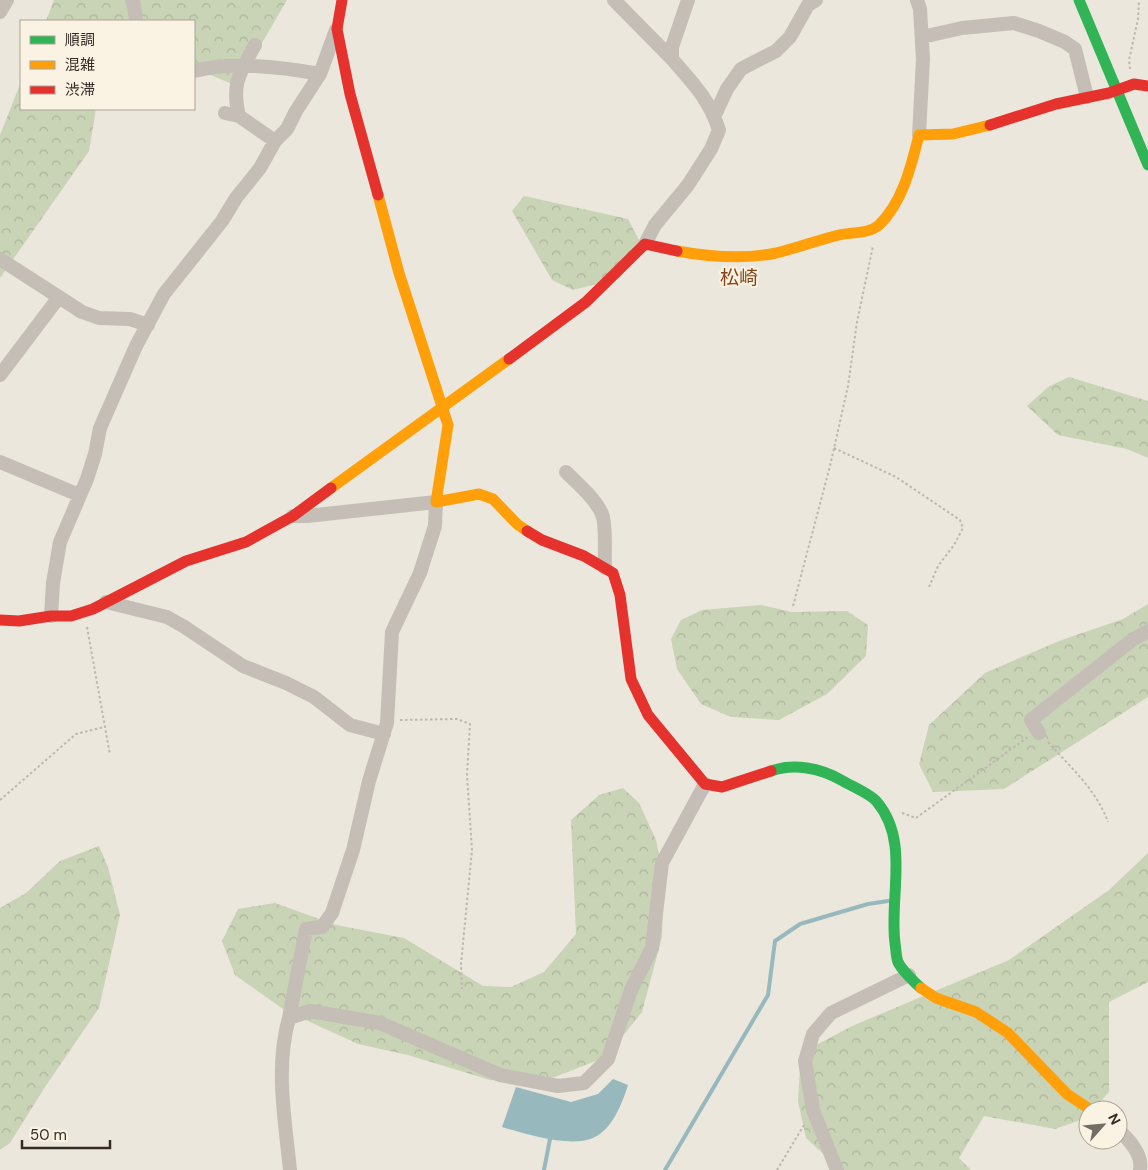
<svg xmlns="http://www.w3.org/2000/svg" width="1148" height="1170" viewBox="0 0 1148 1170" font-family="'DM Sans','Noto Sans JP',sans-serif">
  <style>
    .forest { fill: url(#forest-crowns) }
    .water { fill: #97b9be }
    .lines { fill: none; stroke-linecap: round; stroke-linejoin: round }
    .stream { stroke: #97b9be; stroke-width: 4 }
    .path { stroke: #bdb7af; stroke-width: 2; stroke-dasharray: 2.5 2.5; stroke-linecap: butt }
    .street { stroke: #c4beb6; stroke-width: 14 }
    .fast { stroke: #30b455; stroke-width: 11 }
    .slow { stroke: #ff9f0a; stroke-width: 11 }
    .jam { stroke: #e5322d; stroke-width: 11 }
    .labels { text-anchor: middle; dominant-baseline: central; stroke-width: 4; stroke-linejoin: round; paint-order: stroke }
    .quarter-label { font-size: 19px; fill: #884319; stroke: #faf2e2 }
  </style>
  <defs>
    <pattern id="forest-crowns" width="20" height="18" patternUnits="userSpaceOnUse" patternTransform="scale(1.25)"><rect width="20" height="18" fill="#c9d3b5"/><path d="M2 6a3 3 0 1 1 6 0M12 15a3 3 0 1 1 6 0" fill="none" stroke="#adb59c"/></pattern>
  </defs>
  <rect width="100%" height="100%" fill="#ece7dc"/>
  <path class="forest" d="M54 0H287L237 86 194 68V21H46Z
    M21 82V109H96L89 151 0 278V135Z
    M524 196 628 219 642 246 620 278 573 290 552 280 512 211Z
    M1069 377 1148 401V458L1127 449 1058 435 1027 406 1048 387Z
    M1148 604V697L1004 789 933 792 919 764 929 725 985 673 1059 641 1123 619Z
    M761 605 792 612 847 611 868 625 866 656 827 694 779 720 731 717 701 704 677 669 671 639 681 620 702 610Z
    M623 788 639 803 656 840 664 877 662 937 642 1012 606 1057 537 1084 490 1080 408 1055 358 1044 286 1011 235 975 222 941 238 909 275 903 336 925 404 938 483 986 511 987 544 972 576 934 571 820 599 795Z
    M99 846 108 867 120 915 99 1008 45 1087 10 1143 0 1150V908L26 893 60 861Z
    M1148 853V982L1109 1002V1092L1086 1118 1055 1129 984 1116 959 1158 971 1170H841L806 1138 798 1101 801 1053 852 1026 1009 960 1109 890Z"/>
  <path class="water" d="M613 1079 628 1085C622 1104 612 1130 593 1138 570 1148 525 1134 502 1127L516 1087 571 1102 598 1094Z"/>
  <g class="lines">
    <path class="stream" d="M544 1170 550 1139
      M665 1170 768 995 775 941 800 924 868 904 888 901"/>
    <path class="path" d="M1130 69 1129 60 1138 19 1139 0
      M834 448 896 477 960 520 963 528 954 545 938 566 929 587
      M793 606 830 466 848 386 857 322 873 246
      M87 627 110 755
      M400 720 457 719 470 724 467 775 472 850 461 964 462 989
      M1048 742C1070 767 1096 789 1108 822
      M0 800 76 734 104 727
      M902 813 916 818 1028 737
      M777 1170 804 1125"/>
    <path class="street" d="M132 0 134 5 136 21
      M614 0 672 59
      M917 0 920 9 923 59 919 135
      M0 12 7 0
      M922 37 962 28 1014 23 1039 31 1065 42 1075 49 1087 97
      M194 71C231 61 282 67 320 74
      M225 113 239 116 275 141
      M239 116C231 83 240 73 255 45
      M714 117 727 89 741 69 776 51 790 37 808 5 816 0
      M645 244 655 225 688 185 711 149 719 130C709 99 693 83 672 59V47L688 0
      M0 259 82 312 99 318 130 319 148 325
      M0 375 59 297
      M0 462 79 495
      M566 472C578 484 595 498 602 514 607 527 604 553 605 568
      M106 602 167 617 183 626 243 666 286 683 314 697 350 725 384 734
      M51 616 53 583 60 542 87 479 95 454 100 428 136 346 164 294 222 221 236 198 260 168 275 141 287 129 296 111 320 74 336 30
      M1039 733 1031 720 1132 640 1148 631
      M289 1018 306 929 322 927 332 913 353 850 369 781 387 723 392 632 420 573 435 526 436 502 307 516H293
      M1118 1130C1129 1139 1143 1155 1140 1170
      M290 1170C285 1120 275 1067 289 1018L310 1011 380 1023 500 1075 558 1086 584 1083 608 1059 631 990 652 948 662 863 705 784
      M837 1170 813 1110 805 1061 813 1034 831 1013 909 975"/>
    <path class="fast" d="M1079 0 1148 165
      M771 771C794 763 820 768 841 780 851 786 871 794 877 802 910 841 889 897 895 943 896 949 896 957 898 962 901 969 915 983 921 988"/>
    <path class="slow" d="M378 195 399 273 448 425 436 502 479 494 493 499 517 524 527 531
      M677 251C710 257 743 260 776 253 797 248 818 240 839 235 852 232 869 234 879 225 903 202 911 166 919 135L953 134 990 125
      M331 488 509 359
      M921 988 936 998 976 1012 1008 1033 1067 1094 1091 1110"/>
    <path class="jam" d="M342 0 337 29 350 94 378 195
      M990 125 1056 104 1109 93 1134 84 1148 86
      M509 359 586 302 645 244 677 251
      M527 531 542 540 584 556 613 573 620 595 631 679 648 715 705 784 722 787 771 771
      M0 620 19 621 51 616H71L93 609 186 561 246 542 293 516 331 488"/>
  </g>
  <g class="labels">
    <g class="quarter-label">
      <text x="739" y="277">松崎</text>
    </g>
  </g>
  <rect x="20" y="20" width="175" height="90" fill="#faf2e2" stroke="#aba396"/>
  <rect x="30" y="36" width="25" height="8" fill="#30b455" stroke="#aba396"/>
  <text x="65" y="45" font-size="15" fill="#342c25">順調</text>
  <rect x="30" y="61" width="25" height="8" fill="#ff9f0a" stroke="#aba396"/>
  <text x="65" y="70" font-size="15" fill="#342c25">混雑</text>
  <rect x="30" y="86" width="25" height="8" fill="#e5322d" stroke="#aba396"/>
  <text x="65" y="95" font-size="15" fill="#342c25">渋滞</text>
  <g transform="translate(1103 1125) rotate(63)"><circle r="24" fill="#faf2e2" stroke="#aba396"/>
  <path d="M0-4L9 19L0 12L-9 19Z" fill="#746d65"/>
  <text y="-8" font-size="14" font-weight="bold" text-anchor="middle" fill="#342c25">N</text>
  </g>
  <path d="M22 1140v8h88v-8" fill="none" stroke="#342c25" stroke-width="2.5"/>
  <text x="30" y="1140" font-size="15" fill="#342c25" stroke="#faf2e2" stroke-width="4" paint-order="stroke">50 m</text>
</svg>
